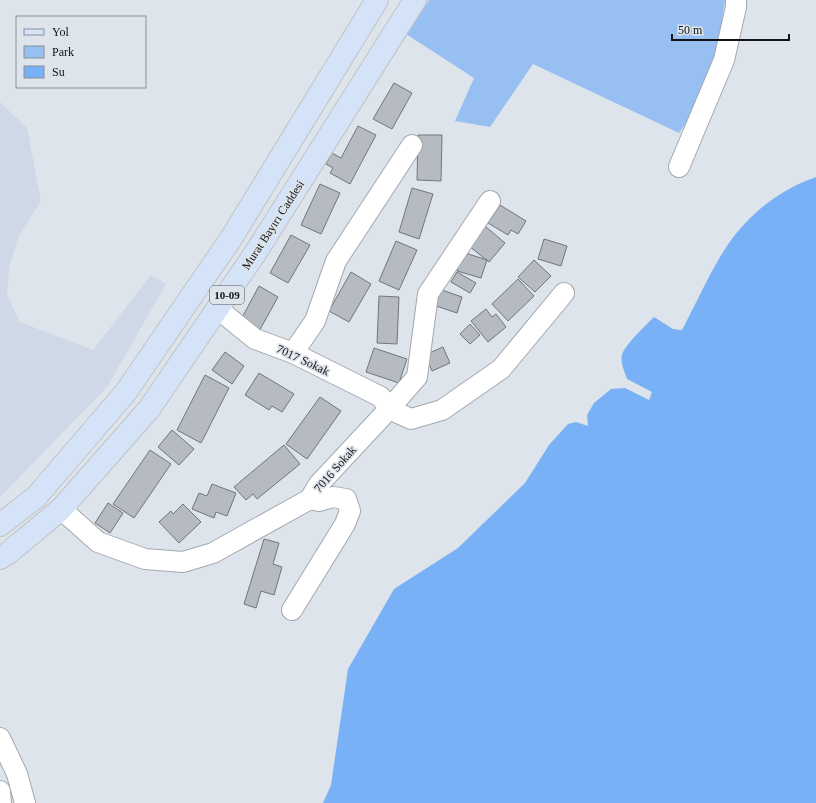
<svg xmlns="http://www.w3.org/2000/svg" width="816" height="803" viewBox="0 0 816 803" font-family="Georgia,serif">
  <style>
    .built { fill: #ced8e6 }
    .green { fill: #97bff2 }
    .water { fill: #79b1f6 }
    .building { fill: #b6bbc2; stroke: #71767d }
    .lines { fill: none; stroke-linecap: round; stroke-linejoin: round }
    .minor-casing { stroke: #a3a9b0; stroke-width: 22 }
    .major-casing { stroke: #c1c2c2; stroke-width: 24 }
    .minor { stroke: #fff; stroke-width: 20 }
    .major { stroke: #d4e3f8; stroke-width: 22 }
    .labels { text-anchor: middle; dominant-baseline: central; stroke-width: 3.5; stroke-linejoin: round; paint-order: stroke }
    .shield { fill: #dee4eb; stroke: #4e5255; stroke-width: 1 }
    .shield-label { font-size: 11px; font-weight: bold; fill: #111315 }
    .street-label { font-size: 12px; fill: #111315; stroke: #dee4eb }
  </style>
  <rect width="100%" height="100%" fill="#dee4eb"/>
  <path class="built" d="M0 102 27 128 41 201 19 235 9 267 7 295 20 322 93 350 151 275 166 284 107 387 0 497Z"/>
  <path class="green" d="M429 0H725L712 87 679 133 533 64 490 127 455 121 474 78 406 34Z"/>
  <path class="water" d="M816 177V803H323L331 785 348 669 394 589 458 548 525 483 549 445 568 424 576 422 588 426 587 415 594 403 611 389 625 388 649 400 652 392 627 379C625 372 620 363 622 355 624 346 647 324 654 317L673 329 682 330C697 302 711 269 729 243 750 213 781 189 816 177Z"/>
  <path class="building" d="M394 83 412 93 392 129 373 119Z
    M358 126 376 135 350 184 330 173 333 168 326 164 332 153 341 158Z
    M418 135H442L441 181 417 180Z
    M320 184 340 193 321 234 301 225Z
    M412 188 433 194 419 239 399 232Z
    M500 205 526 221 518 234 511 230 508 235 488 223Z
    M485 226 505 243 489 262 469 246Z
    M291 235 310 245 288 283 270 273Z
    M544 239 567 246 561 266 538 259Z
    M396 241 417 250 399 290 379 281Z
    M462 252 487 260 481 278 457 271Z
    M534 260 551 276 535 292 518 277Z
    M351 272 371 284 349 322 329 311Z
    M457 272 476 283 470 293 451 282Z
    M518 279 534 296 508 321 492 304Z
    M259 286 278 297 257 335 238 325Z
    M439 289 462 297 457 313 433 305Z
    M379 296 399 297 397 344 377 343Z
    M486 309 492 317 496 314 506 327 488 342 471 321Z
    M470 324 480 335 470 344 460 334Z
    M443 347 450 363 432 371 425 355Z
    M374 348 407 359 399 383 366 372Z
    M225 352 244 366 232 384 212 370Z
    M259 373 294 394 282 412 272 406 269 410 245 395Z
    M205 375 229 388 201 443 177 430Z
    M320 397 341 411 307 459 286 444Z
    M172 430 194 449 179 465 158 447Z
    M284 445 300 464 257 499 253 494 246 500 234 487Z
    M150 450 171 464 134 518 113 504Z
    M212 484 236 493 227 516 216 512 214 518 192 509 199 493 207 496Z
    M108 503 123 513 110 533 95 523Z
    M183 504 201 522 179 543 159 522 171 511 173 514Z
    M264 539 279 543 273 564 282 567 274 595 261 591 256 608 244 604Z"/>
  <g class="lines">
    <defs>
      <path id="minor" d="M679 167 724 60 736 7V0
        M218 309 255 339 293 353 381 397 389 409 411 419 442 410 501 369 564 293
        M293 353 315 321 336 261 412 145
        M61 509 98 542 145 559 183 562 213 553 310 499 319 484 389 409 417 377 428 294 490 201
        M292 610 345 524 350 511 346 499 333 497 319 501 310 499
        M0 738 17 774 25 803
        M0 791 1 803"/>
      <path id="major" d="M0 525 36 497 126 392 232 237 377 0
        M0 558 7 554 61 509 149 409 256 252 415 0"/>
    </defs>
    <use href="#minor" class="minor-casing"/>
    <use href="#major" class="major-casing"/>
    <use href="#minor" class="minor"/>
    <use href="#major" class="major"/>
  </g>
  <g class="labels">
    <rect class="shield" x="210" y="286" width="34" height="18" rx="3"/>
    <g class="shield-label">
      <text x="227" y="295">10-09</text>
    </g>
    <g class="street-label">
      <text transform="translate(273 225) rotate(-57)">Murat Bayırı Caddesi</text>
      <text transform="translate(303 360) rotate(25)">7017 Sokak</text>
      <text transform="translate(335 469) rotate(-49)">7016 Sokak</text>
    </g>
  </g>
  <rect x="16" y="16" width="130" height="72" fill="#dee4eb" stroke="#8c9095"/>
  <rect x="24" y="29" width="20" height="6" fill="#d4e3f8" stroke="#8c9095"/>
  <text x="52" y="36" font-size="12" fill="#111315">Yol</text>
  <rect x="24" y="46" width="20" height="12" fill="#97bff2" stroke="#8c9095"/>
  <text x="52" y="56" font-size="12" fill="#111315">Park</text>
  <rect x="24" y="66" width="20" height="12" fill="#79b1f6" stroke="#8c9095"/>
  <text x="52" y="76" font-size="12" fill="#111315">Su</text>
  <path d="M672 34v6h117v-6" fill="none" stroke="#111315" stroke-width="2"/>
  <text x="678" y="34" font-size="12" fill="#111315" stroke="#dee4eb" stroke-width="3" paint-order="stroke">50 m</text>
</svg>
